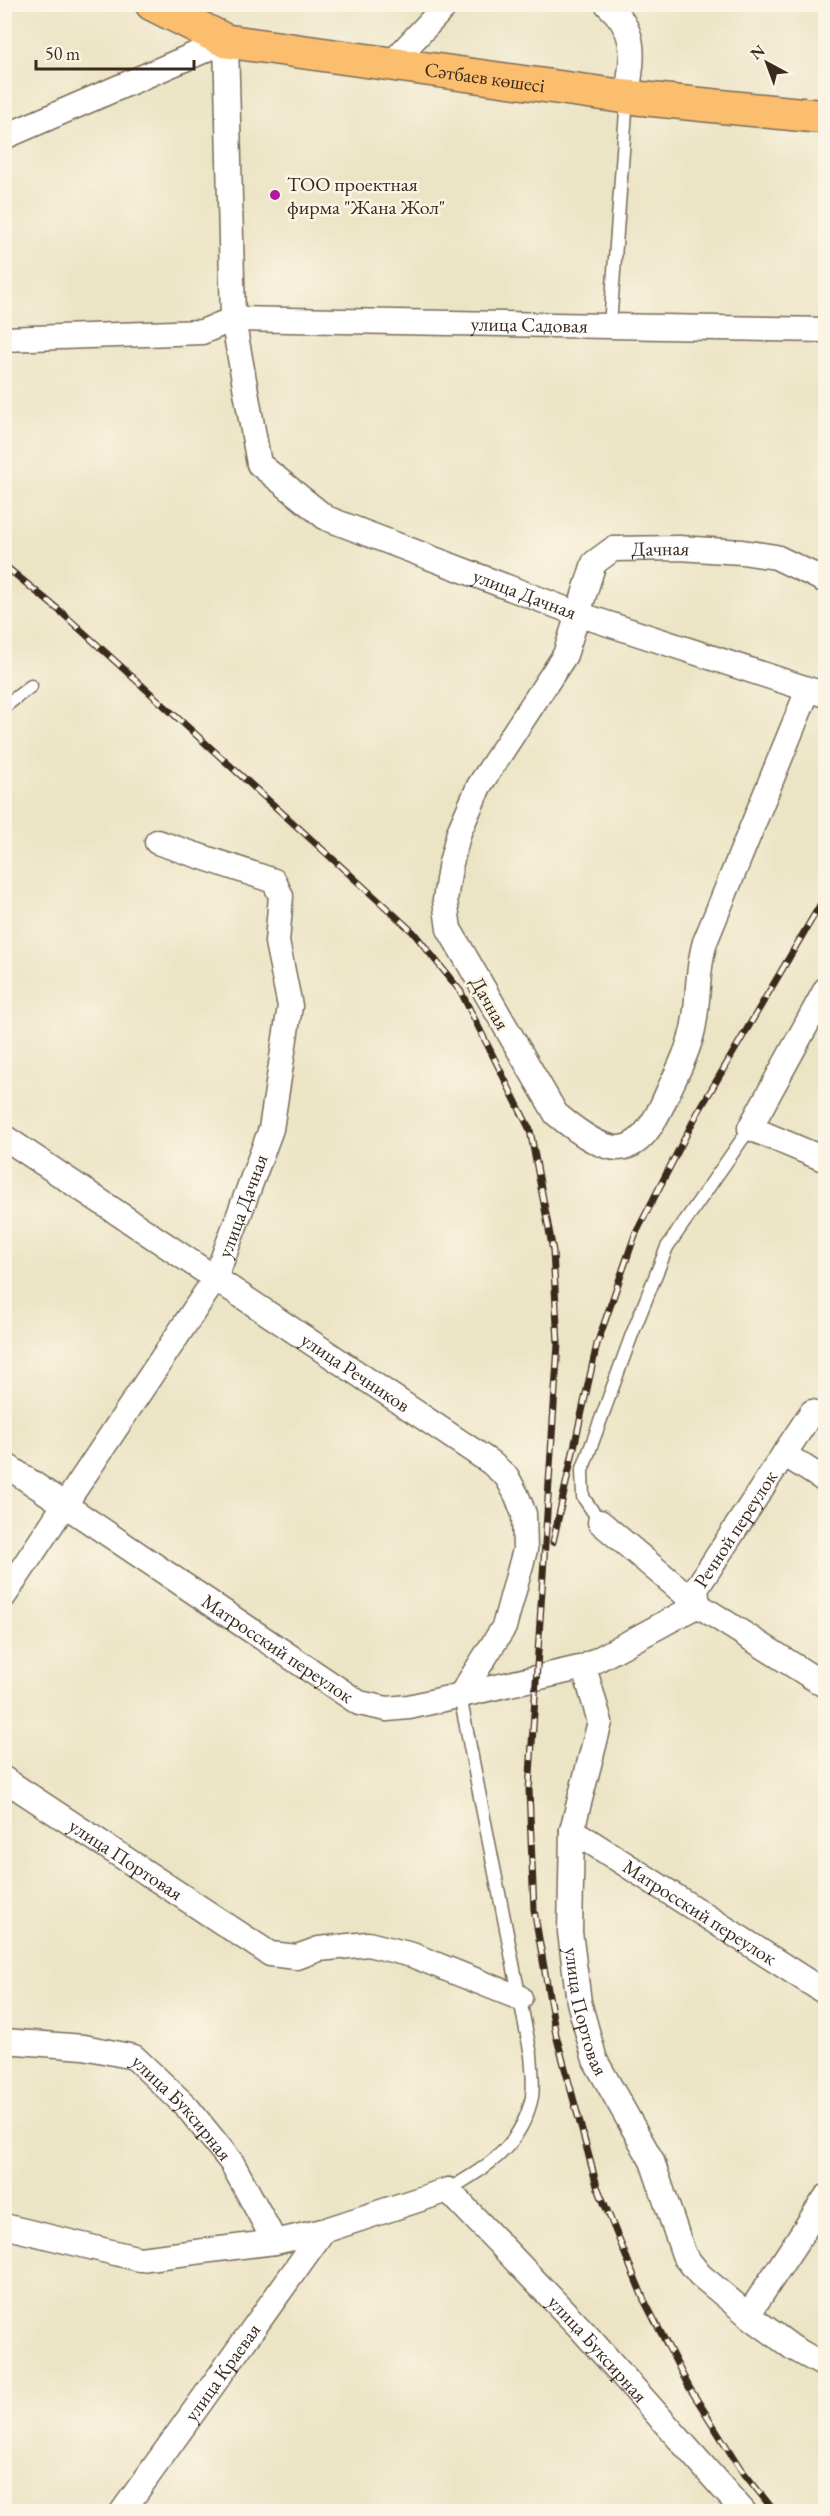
<svg xmlns="http://www.w3.org/2000/svg" width="830" height="2516" viewBox="0 0 830 2516" font-family="'EB Garamond',serif">
  <style>
    .lines { fill: none; stroke-linecap: round; stroke-linejoin: round }
    .service-casing { stroke: #796b58; stroke-width: 15 }
    .minor-casing { stroke: #796b58; stroke-width: 27 }
    .primary-casing { stroke: #796b58; stroke-width: 36 }
    .service { stroke: #fff; stroke-width: 12 }
    .minor { stroke: #fff; stroke-width: 24 }
    .primary { stroke: #fbbe6e; stroke-width: 33 }
    .rail-casing { stroke: #3b2a1e; stroke-width: 7 }
    .rail { stroke: #fcf5e5; stroke-width: 4.5; stroke-dasharray: 14; stroke-linecap: butt }
    .poi-dot { fill: #b5179e; stroke: #fcf5e5; stroke-width: 2 }
    .labels { text-anchor: middle; dominant-baseline: central; stroke-width: 5; stroke-linejoin: round; paint-order: stroke }
    .street-label { font-size: 20px; fill: #3b2a1e; stroke: #fcf5e5 }
    .poi-label { font-size: 20px; fill: #3b2a1e; stroke: #fcf5e5; text-anchor: start }
  </style>
  <rect width="100%" height="100%" fill="#fcf5e5"/>
  <filter id="ink" filterUnits="userSpaceOnUse"><feTurbulence type="fractalNoise" baseFrequency=".0167" numOctaves="2"/><feDisplacementMap in="SourceGraphic" scale="12" xChannelSelector="R" yChannelSelector="G"/><feConvolveMatrix kernelMatrix="1 2 1 2 8 2 1 2 1" color-interpolation-filters="sRGB"/></filter>
  <filter id="wash" filterUnits="userSpaceOnUse"><feTurbulence type="fractalNoise" baseFrequency=".008" numOctaves="4" result="noise"/><feDisplacementMap in="SourceGraphic" scale="24" xChannelSelector="R" yChannelSelector="G"/><feGaussianBlur stdDeviation="1.35" result="paint"/><feColorMatrix in="noise" values="0 0 0 0 0 0 0 0 0 0 0 0 0 0 0 0 0 1.4 0 .05"/><feComposite in="paint" operator="in"/></filter>
  <g filter="url(#wash)">
    <rect width="100%" height="100%" fill="#ebe4c5"/>
  </g>
  <g filter="url(#ink)">
    <g class="lines">
      <defs>
        <path id="service" d="M610 325 627 98
          M4 707 31 686
          M600 1522 583 1497 582 1471 631 1337 667 1247 750 1128
          M448 2190C488 2166 521 2147 532 2097 534 2084 532 2068 531 2055L460 1696"/>
        <g id="minor">
          <path d="M607 4C640 34 632 57 627 97"/>
          <path d="M390 65 447 4"/>
          <path id="s1" d="M4 137 226 41 233 319 259 464 326 518 578 614 826 695"/>
          <path id="s2" d="M4 339 202 332 233 319 826 330"/>
          <path id="s3" d="M808 690 705 942C695 975 700 1008 691 1037 686 1056 676 1075 668 1092 638 1164 613 1161 556 1114L449 929 445 900 450 867 459 832 479 786 565 655 594 563 613 549 679 548 742 552 776 557 826 581"/>
          <path d="M826 989 750 1128 826 1160"/>
          <path id="s4" d="M4 1137 490 1462 507 1477 517 1496 524 1514 525 1550 504 1627 460 1696"/>
          <path d="M784 1454 812 1412"/>
          <path id="s5" d="M4 1464 359 1703 387 1709 409 1707 584 1667 698 1605 826 1686"/>
          <path d="M600 1522 698 1605"/>
          <path id="s6" d="M4 1596 215 1279 271 1129 290 1006 277 942 281 896 274 881 157 842"/>
          <path id="s7" d="M698 1605 696 1589 784 1454 826 1481"/>
          <path id="s8" d="M584 1667 600 1722 572 1830 570 1932 579 2002 595 2060 652 2161 684 2255 700 2275 748 2315 793 2348 826 2366"/>
          <path id="s9" d="M4 1779 270 1954 297 1957 319 1949 368 1944 412 1955 520 1998"/>
          <path id="s10" d="M572 1830 826 1993"/>
          <path id="s11" d="M4 2041 84 2047 134 2057 187 2107 232 2163 275 2242"/>
          <path id="s12" d="M4 2226 140 2259 275 2242 323 2231 448 2190 583 2331 744 2512"/>
          <path d="M748 2315 826 2197"/>
          <path id="s13" d="M122 2512 323 2231"/>
        </g>
        <g id="primary">
          <path id="s14" d="M152 4 226 41 627 97 826 117"/>
        </g>
      </defs>
      <use href="#service" class="service-casing"/>
      <use href="#minor" class="minor-casing"/>
      <use href="#primary" class="primary-casing"/>
      <use href="#service" class="service"/>
      <use href="#minor" class="minor"/>
      <use href="#primary" class="primary"/>
      <defs>
        <path id="rail" d="M4 565 60 611 413 932 461 992 530 1130 553 1251 558 1344 529 1790 534 1910 556 2035 597 2186 644 2300 689 2387 740 2468 775 2512
          M553 1542 597 1344 635 1235 697 1114 826 895"/>
      </defs>
      <use href="#rail" class="rail-casing"/>
      <use href="#rail" class="rail"/>
    </g>
  </g>
  <circle class="poi-dot" cx="275" cy="195" r="6"/>
  <g class="labels">
    <g class="street-label">
      <text stroke="none"><textPath href="#s14" startOffset="344">Сәтбаев көшесі</textPath></text>
      <text stroke="none"><textPath href="#s2" startOffset="528">улица Садовая</textPath></text>
      <text stroke="none"><textPath href="#s3" startOffset="1266">Дачная</textPath></text>
      <text stroke="none"><textPath href="#s1" startOffset="966">улица Дачная</textPath></text>
      <text transform="translate(490 1003) rotate(60)">Дачная</text>
      <text stroke="none"><textPath href="#s6" startOffset="459">улица Дачная</textPath></text>
      <text stroke="none"><textPath href="#s4" startOffset="423">улица Речников</textPath></text>
      <text stroke="none"><textPath href="#s7" startOffset="88">Речной переулок</textPath></text>
      <text stroke="none"><textPath href="#s5" startOffset="330">Матросский переулок</textPath></text>
      <text stroke="none"><textPath href="#s9" startOffset="146">улица Портовая</textPath></text>
      <text stroke="none"><textPath href="#s10" startOffset="152">Матросский переулок</textPath></text>
      <text stroke="none"><textPath href="#s8" startOffset="352">улица Портовая</textPath></text>
      <text stroke="none"><textPath href="#s11" startOffset="201">улица Буксирная</textPath></text>
      <text stroke="none"><textPath href="#s12" startOffset="675">улица Буксирная</textPath></text>
      <text stroke="none"><textPath href="#s13" startOffset="172">улица Краевая</textPath></text>
    </g>
    <g class="poi-label">
      <text x="287" y="184">ТОО проектная<tspan x="287" dy="23">фирма "Жана Жол"</tspan></text>
    </g>
  </g>
  <rect width="830" height="2516" fill="none" stroke="#fcf5e5" stroke-width="24"/>
  <g transform="translate(767 63) rotate(319)" stroke="#fcf5e5" stroke-width="4.5" paint-order="stroke">
  <path d="M0-4.5L10 22L0 15L-10 22Z" fill="#3b2a1e"/>
  <text y="-9" font-size="16" font-weight="bold" text-anchor="middle" fill="#3b2a1e">N</text>
  </g>
  <path d="M36 60v9h158v-9" fill="none" stroke="#3b2a1e" stroke-width="3"/>
  <text x="45" y="60" font-size="18" fill="#3b2a1e" stroke="#fcf5e5" stroke-width="4.5" paint-order="stroke">50 m</text>
</svg>
